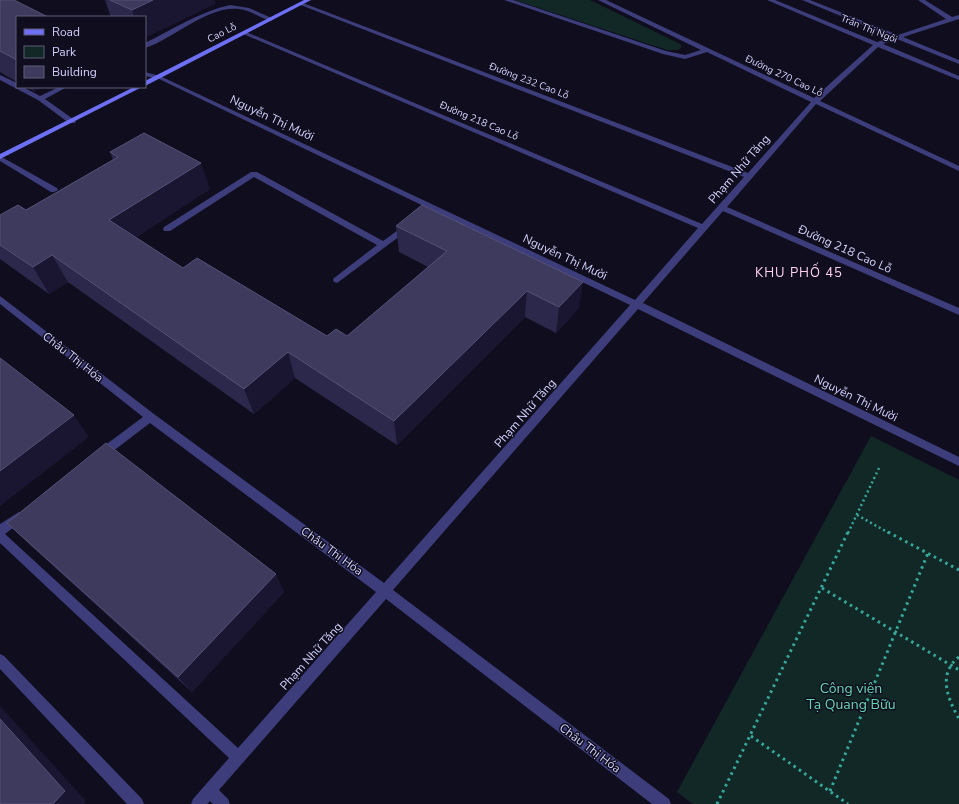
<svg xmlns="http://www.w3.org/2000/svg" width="959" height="804" viewBox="0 0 959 804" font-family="'Nunito Sans',sans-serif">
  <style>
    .green { fill: #112826 }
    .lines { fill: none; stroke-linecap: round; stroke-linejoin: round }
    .path-far1 { stroke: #36a89b; stroke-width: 2.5; stroke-dasharray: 2 3; stroke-linecap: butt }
    .path { stroke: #36a89b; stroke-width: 3; stroke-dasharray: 2.5 4; stroke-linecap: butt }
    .lane { fill: #3c3d7a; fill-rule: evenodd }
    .street { fill: #3c3d7a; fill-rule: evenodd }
    .secondary { fill: #6d70f4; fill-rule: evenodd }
    .wall { fill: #2c284b }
    .shaded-wall { fill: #1a1631 }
    .building { fill: #3e3a5e; stroke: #555177 }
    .labels { text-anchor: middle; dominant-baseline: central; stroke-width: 3; stroke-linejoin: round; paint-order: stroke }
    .far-street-label { font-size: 10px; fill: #d1cffb; stroke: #100e1e }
    .street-label { font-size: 12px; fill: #d1cffb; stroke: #100e1e }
    .neighbourhood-label { font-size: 13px; letter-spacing: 1px; fill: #fcd0ee; stroke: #100e1e }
    .near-park-label { font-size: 14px; fill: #61d5b2; stroke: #100e1e }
  </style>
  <rect width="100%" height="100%" fill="#100e1e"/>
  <path class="green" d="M515 0H590L680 44 682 47 678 50H667Z
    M871 436 959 480V804H693L677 792Z"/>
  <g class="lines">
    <path class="path-far1" d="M857 515 889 533
      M848 533 879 468"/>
    <path class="path" d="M888 532 959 570
      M822 588 959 670
      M959 657C937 674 948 699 959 719
      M751 736 848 804
      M830 791 928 553
      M717 804 848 532"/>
    <path class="lane" d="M230 5 249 8 274 19 271 21C260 18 250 10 239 9 208 5 173 39 145 48V43C173 29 199 12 230 5Z
      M145 72 160 76 161 77 158 79 145 76Z
      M0 75 17 83V87H23L40 96 59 87H67L45 99 76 121 75 123H69L38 100 0 80Z
      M0 156 57 188 58 190 54 192H51L0 161Z
      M251 172H257L383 241 405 225 408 224 412 227 337 283 334 282 333 280 334 278 377 245 254 177 170 231H164L163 229 164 227Z"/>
    <path class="street" d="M504 0H513L666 51 685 55 701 50 598 0H606L814 98 873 45 767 0H775L877 42 892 37 802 0H810L898 35 946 19 918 0H925L952 17 959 15V19L903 37 959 60V64L897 39 883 44 959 76V80L878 47 820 101 959 166V171L816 104 727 207 959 308V315L723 211 643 303 959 457V466L638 309 393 590 669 799 671 804H652L386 599 219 790 228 799 230 804H213L210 801 207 804H191L193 799 229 758 0 543V524L19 512 23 514 25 517 23 520 5 534 238 748 376 592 150 423 104 458 100 459 96 458 95 455 96 452 143 417 0 304V296L154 414 384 583 630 305 155 77 160 76 635 300 698 228 241 33 246 32 702 224 744 177 298 4 303 3 748 173 811 102 707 52 685 59 663 54Z
      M0 654 4 656 142 799 144 804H127L0 669Z"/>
    <path class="secondary" d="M304 0H311L145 86V81Z
      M134 87H142L0 159V154Z"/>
  </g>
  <path class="wall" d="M0 0 17 17V82L0 72Z
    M105 0H214L215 4 145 17H111Z
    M27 87H43L34 91Z
    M110 152 210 189 136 237 183 268 327 336H347L428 267 399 252 396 226 579 308 556 333 525 317 397 445 295 378 254 414 68 282 49 294 0 259V215L26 210 113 160Z
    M7 523 284 592 192 692 27 542Z"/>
  <path class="shaded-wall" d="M153 0H214L215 4 145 38V17H134L132 10Z
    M32 87H43L34 91Z
    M201 163 210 189 122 247 109 220Z
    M52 255 68 282 49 294 33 267Z
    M583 282 579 308 556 333 559 307Z
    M527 291 525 317 397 445 394 421Z
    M288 352 295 378 254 414 244 389Z
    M74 415 89 437 0 506V471Z
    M276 574 284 592 192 692 178 677Z
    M0 706 86 801 84 804H53L0 719Z"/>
  <path class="building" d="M0 0H14L48 17H17V60L0 51Z
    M110 0H153L132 10Z
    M144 133 201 163 109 220 183 268 197 258 327 336 336 329 347 336 447 251 396 226 422 205 583 282 559 307 527 291 394 421 288 352 244 389 52 255 33 267 0 245V215L18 205 26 210 118 157 110 152Z
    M0 358 74 415 0 471Z
    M106 443 276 574 178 677 7 523Z
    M0 719 65 791 53 804H0Z"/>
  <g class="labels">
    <g class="far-street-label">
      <text transform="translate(869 29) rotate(22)">Trần Thị Ngôi</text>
      <text transform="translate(222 33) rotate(-27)">Cao Lỗ</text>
      <text transform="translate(784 76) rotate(25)">Đường 270 Cao Lỗ</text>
      <text transform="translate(529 81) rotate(21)">Đường 232 Cao Lỗ</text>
      <text transform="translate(479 121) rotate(23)">Đường 218 Cao Lỗ</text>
    </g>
    <g class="street-label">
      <text transform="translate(272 118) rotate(25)">Nguyễn Thị Mười</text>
      <text transform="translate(739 169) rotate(-49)">Phạm Nhữ Tăng</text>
      <text transform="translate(845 249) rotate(24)">Đường 218 Cao Lỗ</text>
      <text transform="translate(565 257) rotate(25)">Nguyễn Thị Mười</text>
      <text transform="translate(73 357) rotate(38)">Châu Thị Hóa</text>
      <text transform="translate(856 398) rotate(26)">Nguyễn Thị Mười</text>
      <text transform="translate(525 413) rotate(-49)">Phạm Nhữ Tăng</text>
      <text transform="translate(332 551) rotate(36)">Châu Thị Hóa</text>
      <text transform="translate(311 656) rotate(-48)">Phạm Nhữ Tăng</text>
      <text transform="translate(590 748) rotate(37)">Châu Thị Hóa</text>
    </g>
    <g class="neighbourhood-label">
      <text x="799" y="273">KHU PHỐ 45</text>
    </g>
    <g class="near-park-label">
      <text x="851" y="688">Công viên<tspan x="851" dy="16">Tạ Quang Bữu</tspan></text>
    </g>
  </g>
  <rect x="16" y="16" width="130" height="72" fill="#100e1e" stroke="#5d5b76"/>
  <rect x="24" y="29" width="20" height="6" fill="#6d70f4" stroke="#5d5b76"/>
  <text x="52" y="36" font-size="12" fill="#d1cffb">Road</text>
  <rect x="24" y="46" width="20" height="12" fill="#112826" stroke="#5d5b76"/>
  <text x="52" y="56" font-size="12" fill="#d1cffb">Park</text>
  <rect x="24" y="66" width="20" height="12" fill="#3e3a5e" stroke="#5d5b76"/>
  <text x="52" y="76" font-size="12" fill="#d1cffb">Building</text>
</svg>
